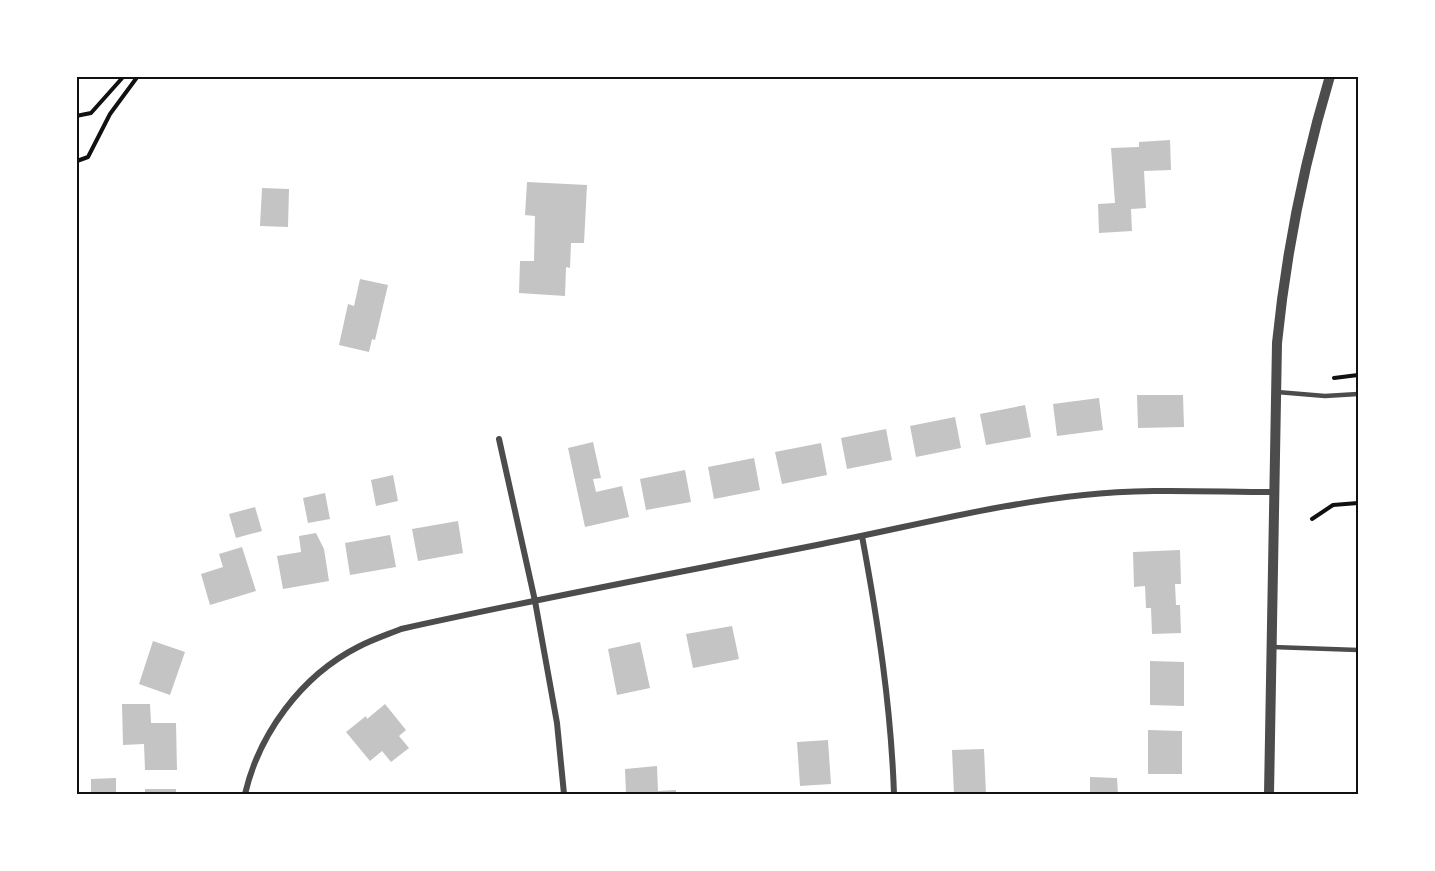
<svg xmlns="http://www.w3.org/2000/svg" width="1435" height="871" viewBox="0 0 1435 871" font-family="'DM Sans',sans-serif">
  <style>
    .building { fill: #c4c4c4 }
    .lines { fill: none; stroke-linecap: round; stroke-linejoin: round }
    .path { stroke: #111; stroke-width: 4 }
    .service { stroke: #4c4c4c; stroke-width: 4.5 }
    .minor { stroke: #4c4c4c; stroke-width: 6 }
    .tertiary { stroke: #4c4c4c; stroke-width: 10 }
    .neatline { fill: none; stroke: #111; stroke-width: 2 }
  </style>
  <rect width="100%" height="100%" fill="#fff"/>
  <path class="building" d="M1170 140 1171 170 1144 171 1146 208 1131 209 1132 231 1099 233 1098 204 1115 203 1111 148 1139 147V142Z
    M527 182 587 185 584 243H571L570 268 566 267 565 296 519 293 520 261H534L535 216 525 215Z
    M262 188 289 189 288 227 260 226Z
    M360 279 388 285 375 340 372 339 369 352 339 345 348 304 354 306Z
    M1137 395H1183L1184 427 1138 428Z
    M1099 398 1103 430 1057 436 1053 404Z
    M1025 405 1031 437 986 445 980 414Z
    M955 417 961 448 916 457 910 426Z
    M886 429 892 460 847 469 841 438Z
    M593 442 601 478 593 479 596 492 622 486 629 517 585 527 568 448Z
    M821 443 827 475 782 484 775 452Z
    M754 458 760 490 714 499 708 467Z
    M685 470 691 502 646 510 640 479Z
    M393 475 398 501 376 506 371 480Z
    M325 493 330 519 308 523 303 498Z
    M255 507 262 531 236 538 229 514Z
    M458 521 463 553 418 561 412 529Z
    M316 533 324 549 329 581 283 589 277 556 301 552 299 536Z
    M390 535 396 567 350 575 345 543Z
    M242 547 256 591 210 605 201 574 223 567 219 554Z
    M1180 550 1181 584H1175L1176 605H1180L1181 633 1152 634 1151 608H1146L1145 586 1134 587 1133 552Z
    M732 626 739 659 693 668 686 634Z
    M153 641 185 652 170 695 139 684Z
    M640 642 650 688 617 695 608 649Z
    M1150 661 1184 662V706L1150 705Z
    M122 704H150L151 723H176L177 770H145L144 744 123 745Z
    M385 704 406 730 399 736 409 748 391 762 382 751 370 761 346 732 366 716 367 719Z
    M1148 730 1182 731V774H1148Z
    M828 740 831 784 800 786 797 742Z
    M984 749 986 794H954L952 750Z
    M657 766 658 791 676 790V794H626L625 769Z
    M1090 777 1117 778 1118 794H1090Z
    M116 778V794H91V779Z
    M145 789H176V794H145Z"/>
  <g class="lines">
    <path class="path" d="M76 116 91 113 124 76
      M76 158 77 161 88 157 110 114 138 76
      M1334 378 1358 375
      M1312 519 1333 505 1358 503"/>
    <path class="service" d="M1277 392 1325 396 1358 394
      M1272 647 1358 650"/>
    <path class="minor" d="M499 439 535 601 557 723 564 794
      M862 536C878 622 891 707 894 794
      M245 794C259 734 301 676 358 647 371 640 386 635 401 629 540 598 681 572 822 544 909 527 996 504 1084 495 1147 488 1211 492 1274 492"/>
    <path class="tertiary" d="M1269 794 1277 343C1286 253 1304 163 1330 76"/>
  </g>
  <rect width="1435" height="871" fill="none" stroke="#ffffff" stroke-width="156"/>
  <rect x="78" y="78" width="1279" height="715" class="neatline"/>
</svg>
